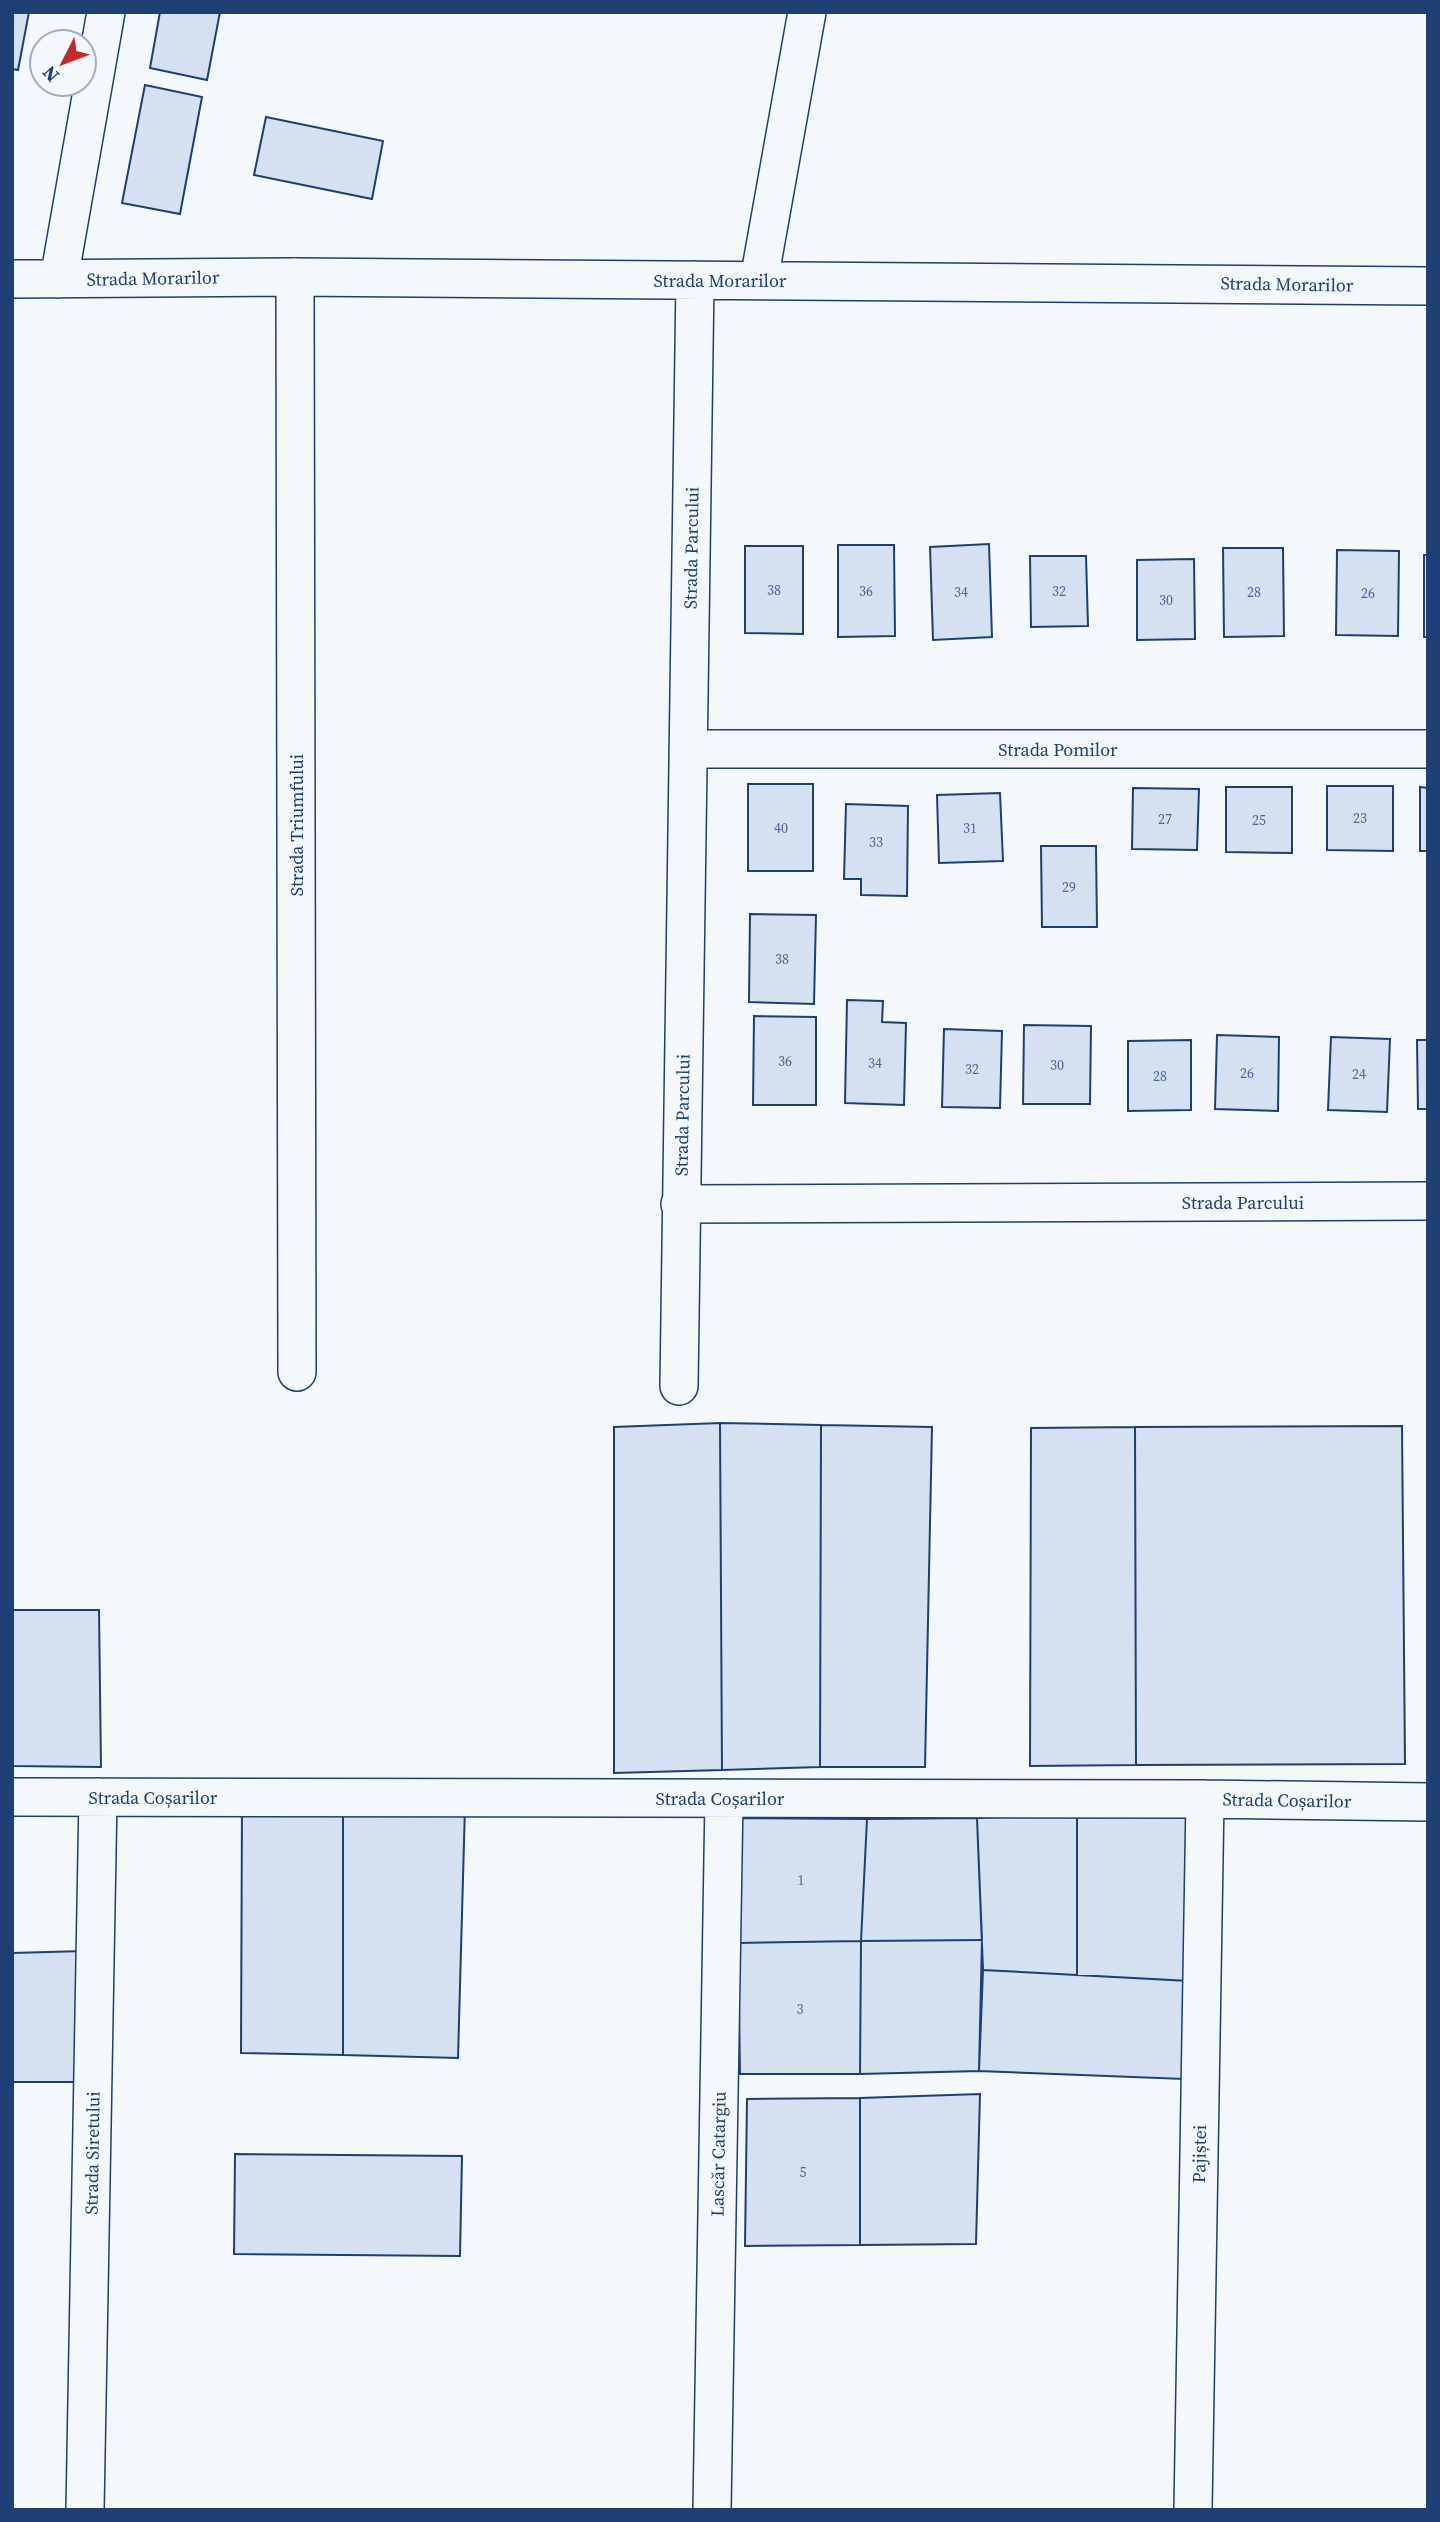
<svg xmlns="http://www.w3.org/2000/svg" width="1440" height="2522" viewBox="0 0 1440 2522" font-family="'Source Serif 4',serif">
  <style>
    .building { fill: #d5e0f0; stroke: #1d3f73; stroke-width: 2 }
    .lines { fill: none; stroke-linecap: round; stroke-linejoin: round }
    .minor-casing { stroke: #1d3f73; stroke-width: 40 }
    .minor { stroke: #f4f7fb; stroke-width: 37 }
    .labels { text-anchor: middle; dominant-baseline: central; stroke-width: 5; stroke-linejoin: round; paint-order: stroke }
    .number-label { font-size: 14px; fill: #4b6792 }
    .street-label { font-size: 18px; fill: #1d3f73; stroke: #f4f7fb }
  </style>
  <rect width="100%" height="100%" fill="#f4f7fb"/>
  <path class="building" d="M12 12H29L18 70 12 69Z
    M160 12H220L207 80 150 68Z
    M145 85 202 97 180 214 122 203Z
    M266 117 383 141 372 199 254 175Z
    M989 544 992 637 933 640 930 547Z
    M838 545H894L895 636 838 637Z
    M745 546H803V634L745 633Z
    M1223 548H1283L1284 636 1224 637Z
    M1337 550 1399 551 1398 636 1336 635Z
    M1424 555H1428V637H1424Z
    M1030 556H1086L1088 626 1031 627Z
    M1194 559 1195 639 1137 640V560Z
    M748 784H813V871H748Z
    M1327 786H1393V851L1327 850Z
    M1226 787H1292V853L1226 852Z
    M1420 787 1428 788V851H1420Z
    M1133 788 1199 789 1197 850 1132 849Z
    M1000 793 1003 861 939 863 937 795Z
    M846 804 908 806 907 896 861 895V879H844Z
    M1041 846H1096L1097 927H1042Z
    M750 914 816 915 814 1004 749 1002Z
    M847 1000 883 1001 882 1022 906 1023 904 1105 845 1103Z
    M754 1016 816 1017V1105H753Z
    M1024 1025 1091 1026 1090 1104H1023Z
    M944 1029 1002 1031 1000 1108 942 1107Z
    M1217 1035 1279 1037 1278 1111 1215 1109Z
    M1331 1037 1390 1039 1387 1112 1328 1110Z
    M1191 1040V1110L1128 1111V1041Z
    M1417 1040H1428V1109H1418Z
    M720 1423 722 1770 614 1773V1427Z
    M720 1423 821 1425 820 1767 722 1770Z
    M821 1425 932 1427 925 1767H820Z
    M1402 1426 1405 1764 1136 1765 1135 1427Z
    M1135 1427 1136 1765 1030 1766 1031 1428Z
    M12 1610H99L101 1767 12 1766Z
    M242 1801 343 1802V2055L241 2053Z
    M343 1802 465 1806 458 2058 343 2055Z
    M1192 1808 1189 1981 1077 1975V1809Z
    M1077 1814V1975L983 1970 977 1818Z
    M739 1818 867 1819 861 1941 738 1943Z
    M977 1818 982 1940 861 1941 867 1819Z
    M982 1940 979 2071 860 2074 861 1941Z
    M861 1941 860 2074H740L738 1943Z
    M84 1951 78 2082H12V1953Z
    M983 1970 1189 1981 1184 2079 979 2071Z
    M980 2094 976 2244 860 2245V2098Z
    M860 2098V2245L745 2246 747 2099Z
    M235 2154 462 2156 460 2256 234 2254Z"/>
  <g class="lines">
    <defs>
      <path id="minor" d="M295 277 297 1372
        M12 279 295 277 1428 286
        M59 279 106 12
        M759 280 807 12
        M688 749H1428
        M680 1204 1428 1201
        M679 1386 695 280
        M12 1797 1205 1799 1428 1802
        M85 2510 98 1797
        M712 2510 724 1798
        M1193 2510 1205 1799"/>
    </defs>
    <use href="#minor" class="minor-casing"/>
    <use href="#minor" class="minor"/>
  </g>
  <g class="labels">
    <g class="number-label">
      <text x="774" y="590">38</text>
      <text x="866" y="591">36</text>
      <text x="1059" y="591">32</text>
      <text x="961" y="592">34</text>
      <text x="1254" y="592">28</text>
      <text x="1368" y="593">26</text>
      <text x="1166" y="600">30</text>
      <text x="1360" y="818">23</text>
      <text x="1165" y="819">27</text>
      <text x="1259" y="820">25</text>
      <text x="781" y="828">40</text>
      <text x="970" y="828">31</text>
      <text x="876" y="842">33</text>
      <text x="1069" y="887">29</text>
      <text x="782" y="959">38</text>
      <text x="785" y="1061">36</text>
      <text x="875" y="1063">34</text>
      <text x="1057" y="1065">30</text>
      <text x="972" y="1069">32</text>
      <text x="1247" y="1073">26</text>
      <text x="1359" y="1074">24</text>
      <text x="1160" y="1076">28</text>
      <text x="801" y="1880">1</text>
      <text x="800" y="2009">3</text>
      <text x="803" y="2172">5</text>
    </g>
    <g class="street-label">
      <text transform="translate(153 278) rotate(-1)">Strada Morarilor</text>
      <text x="720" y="280">Strada Morarilor</text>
      <text transform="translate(1287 284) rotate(1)">Strada Morarilor</text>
      <text transform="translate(691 548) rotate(-89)">Strada Parcului</text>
      <text x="1058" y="749">Strada Pomilor</text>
      <text transform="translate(296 825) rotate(-90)">Strada Triumfului</text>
      <text transform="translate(682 1115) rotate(-89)">Strada Parcului</text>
      <text x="1243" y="1202">Strada Parcului</text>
      <text x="153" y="1797">Strada Coșarilor</text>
      <text x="720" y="1798">Strada Coșarilor</text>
      <text transform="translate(1287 1800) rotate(1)">Strada Coșarilor</text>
      <text transform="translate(92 2153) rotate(-89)">Strada Siretului</text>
      <text transform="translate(718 2154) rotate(-89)">Lascăr Catargiu</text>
      <text transform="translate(1199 2154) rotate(-89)">Pajiștei</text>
    </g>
  </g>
  <rect width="1440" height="2522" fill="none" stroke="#1d3f73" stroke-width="28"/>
  <g transform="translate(63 63) rotate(228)"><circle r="33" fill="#f4f7fb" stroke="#9eadc5" stroke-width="2"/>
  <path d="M0-5L12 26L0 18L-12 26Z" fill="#c62828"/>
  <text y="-10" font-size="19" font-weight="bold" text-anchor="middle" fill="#1d3f73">N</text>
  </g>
</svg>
